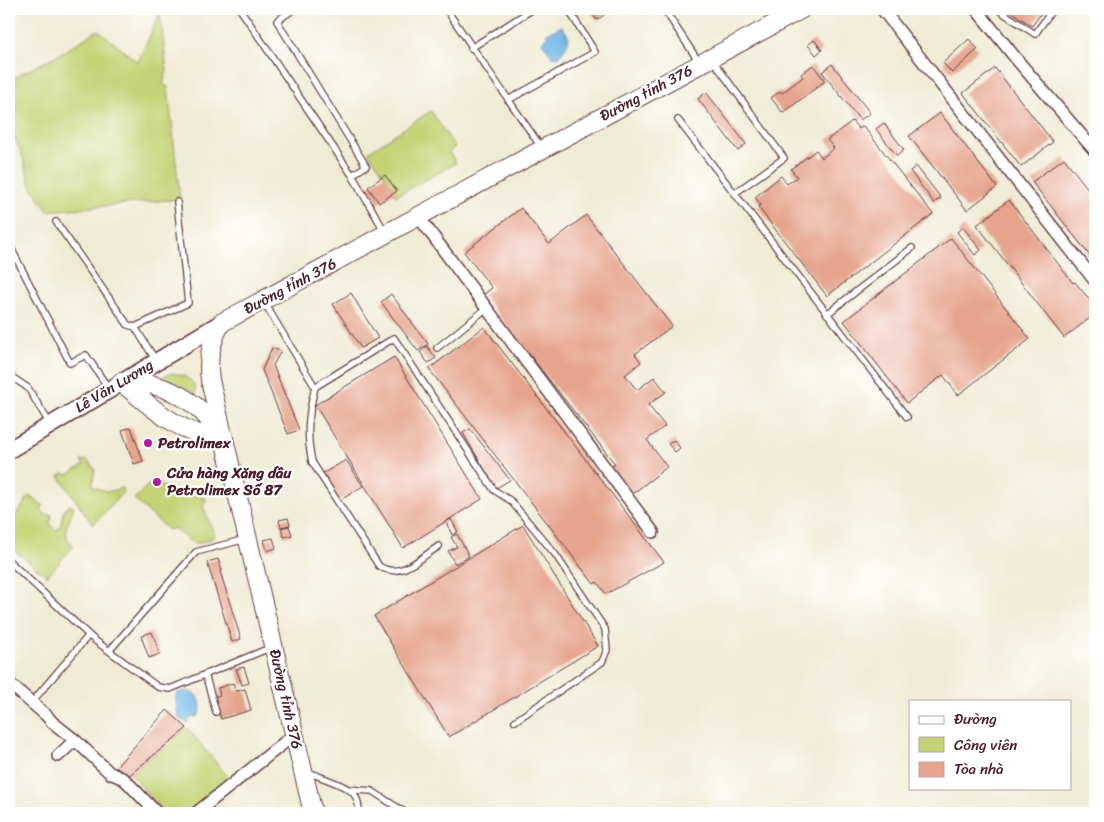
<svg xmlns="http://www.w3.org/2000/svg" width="1104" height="822" viewBox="0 0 1104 822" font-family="Sriracha,sans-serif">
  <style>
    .green { fill: #c3d375; stroke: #867950 }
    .water { fill: #6db4e4; stroke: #5c6a88 }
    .building { fill: #e6a48d }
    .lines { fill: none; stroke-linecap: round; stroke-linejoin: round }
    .service-casing { stroke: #633e44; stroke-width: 8 }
    .minor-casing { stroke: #633e44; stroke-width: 14 }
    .secondary-casing { stroke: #633e44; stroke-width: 19 }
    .primary-casing { stroke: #633e44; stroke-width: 20 }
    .service { stroke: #fff; stroke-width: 5.5 }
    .minor { stroke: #fff; stroke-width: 11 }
    .secondary { stroke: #fff; stroke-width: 16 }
    .primary { stroke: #fff; stroke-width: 18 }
    .poi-dot { fill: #b5179e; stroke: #fff; stroke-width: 2 }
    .labels { text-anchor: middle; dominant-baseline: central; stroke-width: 4.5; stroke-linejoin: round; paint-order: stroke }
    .street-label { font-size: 15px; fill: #4a1f2b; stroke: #fff }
    .poi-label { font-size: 15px; font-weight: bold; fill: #4a1f2b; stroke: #fff; text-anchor: start }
  </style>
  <rect width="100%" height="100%" fill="#fff"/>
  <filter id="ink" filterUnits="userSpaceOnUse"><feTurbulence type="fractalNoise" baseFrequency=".02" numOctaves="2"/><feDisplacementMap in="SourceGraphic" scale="10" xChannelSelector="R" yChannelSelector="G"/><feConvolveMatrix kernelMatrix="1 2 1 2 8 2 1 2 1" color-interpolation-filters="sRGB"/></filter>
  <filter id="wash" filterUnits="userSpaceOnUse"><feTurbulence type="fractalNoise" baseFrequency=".0096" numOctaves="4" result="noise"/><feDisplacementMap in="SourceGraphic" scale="20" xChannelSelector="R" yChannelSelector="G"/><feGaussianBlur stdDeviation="1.12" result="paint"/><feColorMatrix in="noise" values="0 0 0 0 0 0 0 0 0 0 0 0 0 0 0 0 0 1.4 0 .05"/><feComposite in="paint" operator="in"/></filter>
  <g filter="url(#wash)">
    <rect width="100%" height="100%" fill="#f0ebd4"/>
    <path class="green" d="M160 13 167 71 163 84 168 87 180 199 48 211 31 186 21 152 9 126V80L58 55 98 30 138 62Z
      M431 111 455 147 449 152 456 163 396 196 394 193 396 191 368 152Z
      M171 373C183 374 199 381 195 396L158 379Z
      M87 460 95 469 92 486 107 492 122 488 124 491 93 525 59 476 64 473 67 475 84 465 81 461Z
      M149 484 157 485 205 498 206 500 203 506 215 536C195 549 191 543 174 528L168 530 134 499Z
      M29 496 44 506 41 508 44 514 52 515 50 524 56 530 60 527 64 510 69 505 74 507 66 528 67 538 74 546 47 576 9 546V514H17Z
      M187 728 233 783 197 813H164L131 774Z"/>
    <path class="water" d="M562 26 569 37 567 45 559 57 552 56 542 42 547 36V33Z
      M184 691C198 691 205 704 198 716L190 718 187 723C185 721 183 721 180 719 177 717 175 698 176 694Z"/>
    <g id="blocks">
      <path class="building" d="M588 9H600L604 15 597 20Z
        M1007 9H1044L1032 26Z
        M969 39 978 49 952 73 943 63Z
        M814 40 822 50 816 55 808 45Z
        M832 64 870 113 860 120 822 72Z
        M813 65 825 81 783 113 771 98 780 91 782 93 803 77 801 74Z
        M995 68 1053 142 1021 167 963 93Z
        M706 92 746 144 738 151 698 99Z
        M940 113 997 187 967 210 909 136Z
        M852 121 859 129 863 126 933 214 827 296 758 207 761 205 755 197 781 176 787 184 793 180 797 177 791 169 816 150 822 158 834 148 827 140Z
        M884 123 904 150 897 156 876 129Z
        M1064 158 1095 198V251L1090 256 1032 182Z
        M916 166 941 198 934 203 910 171Z
        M385 175 397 191 379 203 368 187Z
        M1009 200 1073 283 1075 282 1095 307V314L1064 338 977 225Z
        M521 208 549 244 586 215 672 326 635 354 641 362 625 375 637 390 654 377 666 392 648 405 665 426 647 440 667 467 631 495 610 468 615 464 483 295 492 288 464 252Z
        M963 227 981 250 975 255 957 232Z
        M951 238 1030 339 958 395 943 375 907 403 844 321Z
        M351 293 378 338 361 348 333 304Z
        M391 294 428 344 418 351 381 302Z
        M484 327 576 447 664 562 606 594 597 582 594 584 429 369Z
        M427 346 436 358 428 363 420 352Z
        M272 348 281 351 273 365 299 430 288 434 262 370Z
        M394 357 482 499 403 548 315 405Z
        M131 427 143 461 134 464 122 430Z
        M470 429 510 480 496 488 463 433Z
        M674 440 680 448 675 452 668 444Z
        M346 460 363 486 339 501 322 474Z
        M288 518 290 525 281 527 279 520Z
        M451 519 458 532 452 535 446 522Z
        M523 525 598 646 449 737 374 616Z
        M289 526 292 535 284 537 281 528Z
        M457 534 469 556 455 564 448 551 457 547 451 537Z
        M273 538 276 548 267 551 264 540Z
        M218 559 222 571H220L241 639 232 642 207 562Z
        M152 632 160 654 149 658 141 636Z
        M244 667 249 683 242 685 236 669Z
        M233 683 236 691 245 689 251 710 221 719 214 697 220 695 218 688Z
        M167 710 187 728 127 777 116 767Z"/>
    </g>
  </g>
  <g filter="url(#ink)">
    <use href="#blocks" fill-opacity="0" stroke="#633e44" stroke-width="1"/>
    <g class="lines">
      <defs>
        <path id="service" d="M240 9 352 175 385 232
          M294 9 277 21 366 166 352 175
          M446 9 541 147
          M664 9 699 62
          M997 9 1035 34 1053 9
          M471 48 533 9
          M712 59 784 158 735 193
          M508 100 595 52 568 9
          M678 120 907 417
          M56 222 128 325 135 327 156 361
          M9 244 70 363 86 355 109 389
          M264 302 315 387C308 415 306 434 312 462L379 566C400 580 420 558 439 546
          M827 314 912 248
          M135 327 188 303 177 202
          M437 348 487 308
          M9 375 28 388 50 424
          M315 387 394 338 494 490 511 501 555 554 605 629 607 650 602 662 515 721
          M9 561 93 639 158 687 170 689 272 647
          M109 651 196 552 246 539
          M205 674 216 712
          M33 704 37 696 89 635
          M308 772C319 777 347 785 354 794 358 799 359 807 359 813
          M347 789 372 791 406 813"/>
        <path id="minor" d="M882 9 1095 281
          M976 9 1018 61 1095 151
          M418 216 653 532
          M9 683 47 716 52 722 75 740 110 773 124 779 157 813
          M58 756 75 740
          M196 813 295 734"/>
        <path id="secondary" d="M9 450 221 323"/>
        <path id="primary" d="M121 382C148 380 177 390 198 408 207 416 214 426 222 435
          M121 382C144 401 174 429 204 435 211 436 218 436 224 437
          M313 813 210 380C207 360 211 341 221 323L802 9"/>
      </defs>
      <use href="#service" class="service-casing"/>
      <use href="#minor" class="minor-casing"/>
      <use href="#secondary" class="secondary-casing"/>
      <use href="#primary" class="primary-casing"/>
      <use href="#service" class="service"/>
      <use href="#minor" class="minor"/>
      <use href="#secondary" class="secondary"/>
      <use href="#primary" class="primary"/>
    </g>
  </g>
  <g class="poi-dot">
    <circle cx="148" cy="443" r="5"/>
    <circle cx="157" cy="482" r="5"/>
  </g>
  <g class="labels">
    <g class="street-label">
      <text transform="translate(646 93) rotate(-28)">Đường tỉnh 376</text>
      <text transform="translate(290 286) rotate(-28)">Đường tỉnh 376</text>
      <text transform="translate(114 386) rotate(-31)">Lê Văn Lương</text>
      <text transform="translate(286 699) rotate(77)">Đường tỉnh 376</text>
    </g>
    <g class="poi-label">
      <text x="158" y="443">Petrolimex</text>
      <text x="167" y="473">Cửa hàng Xăng dầu<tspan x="167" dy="17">Petrolimex Số 87</tspan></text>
    </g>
  </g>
  <rect width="1104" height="822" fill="none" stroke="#fff" stroke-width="30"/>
  <rect x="909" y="700" width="162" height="90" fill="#ffffff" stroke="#b7a5aa"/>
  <rect x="919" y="716" width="25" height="8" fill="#ffffff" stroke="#b7a5aa"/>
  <text x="954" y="724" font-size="15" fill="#4a1f2b">Đường</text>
  <rect x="919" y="737" width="25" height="15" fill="#c3d375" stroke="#b7a5aa"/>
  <text x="954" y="750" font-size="15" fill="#4a1f2b">Công viên</text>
  <rect x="919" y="762" width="25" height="15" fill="#e6a48d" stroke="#b7a5aa"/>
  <text x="954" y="774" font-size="15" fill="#4a1f2b">Tòa nhà</text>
</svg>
